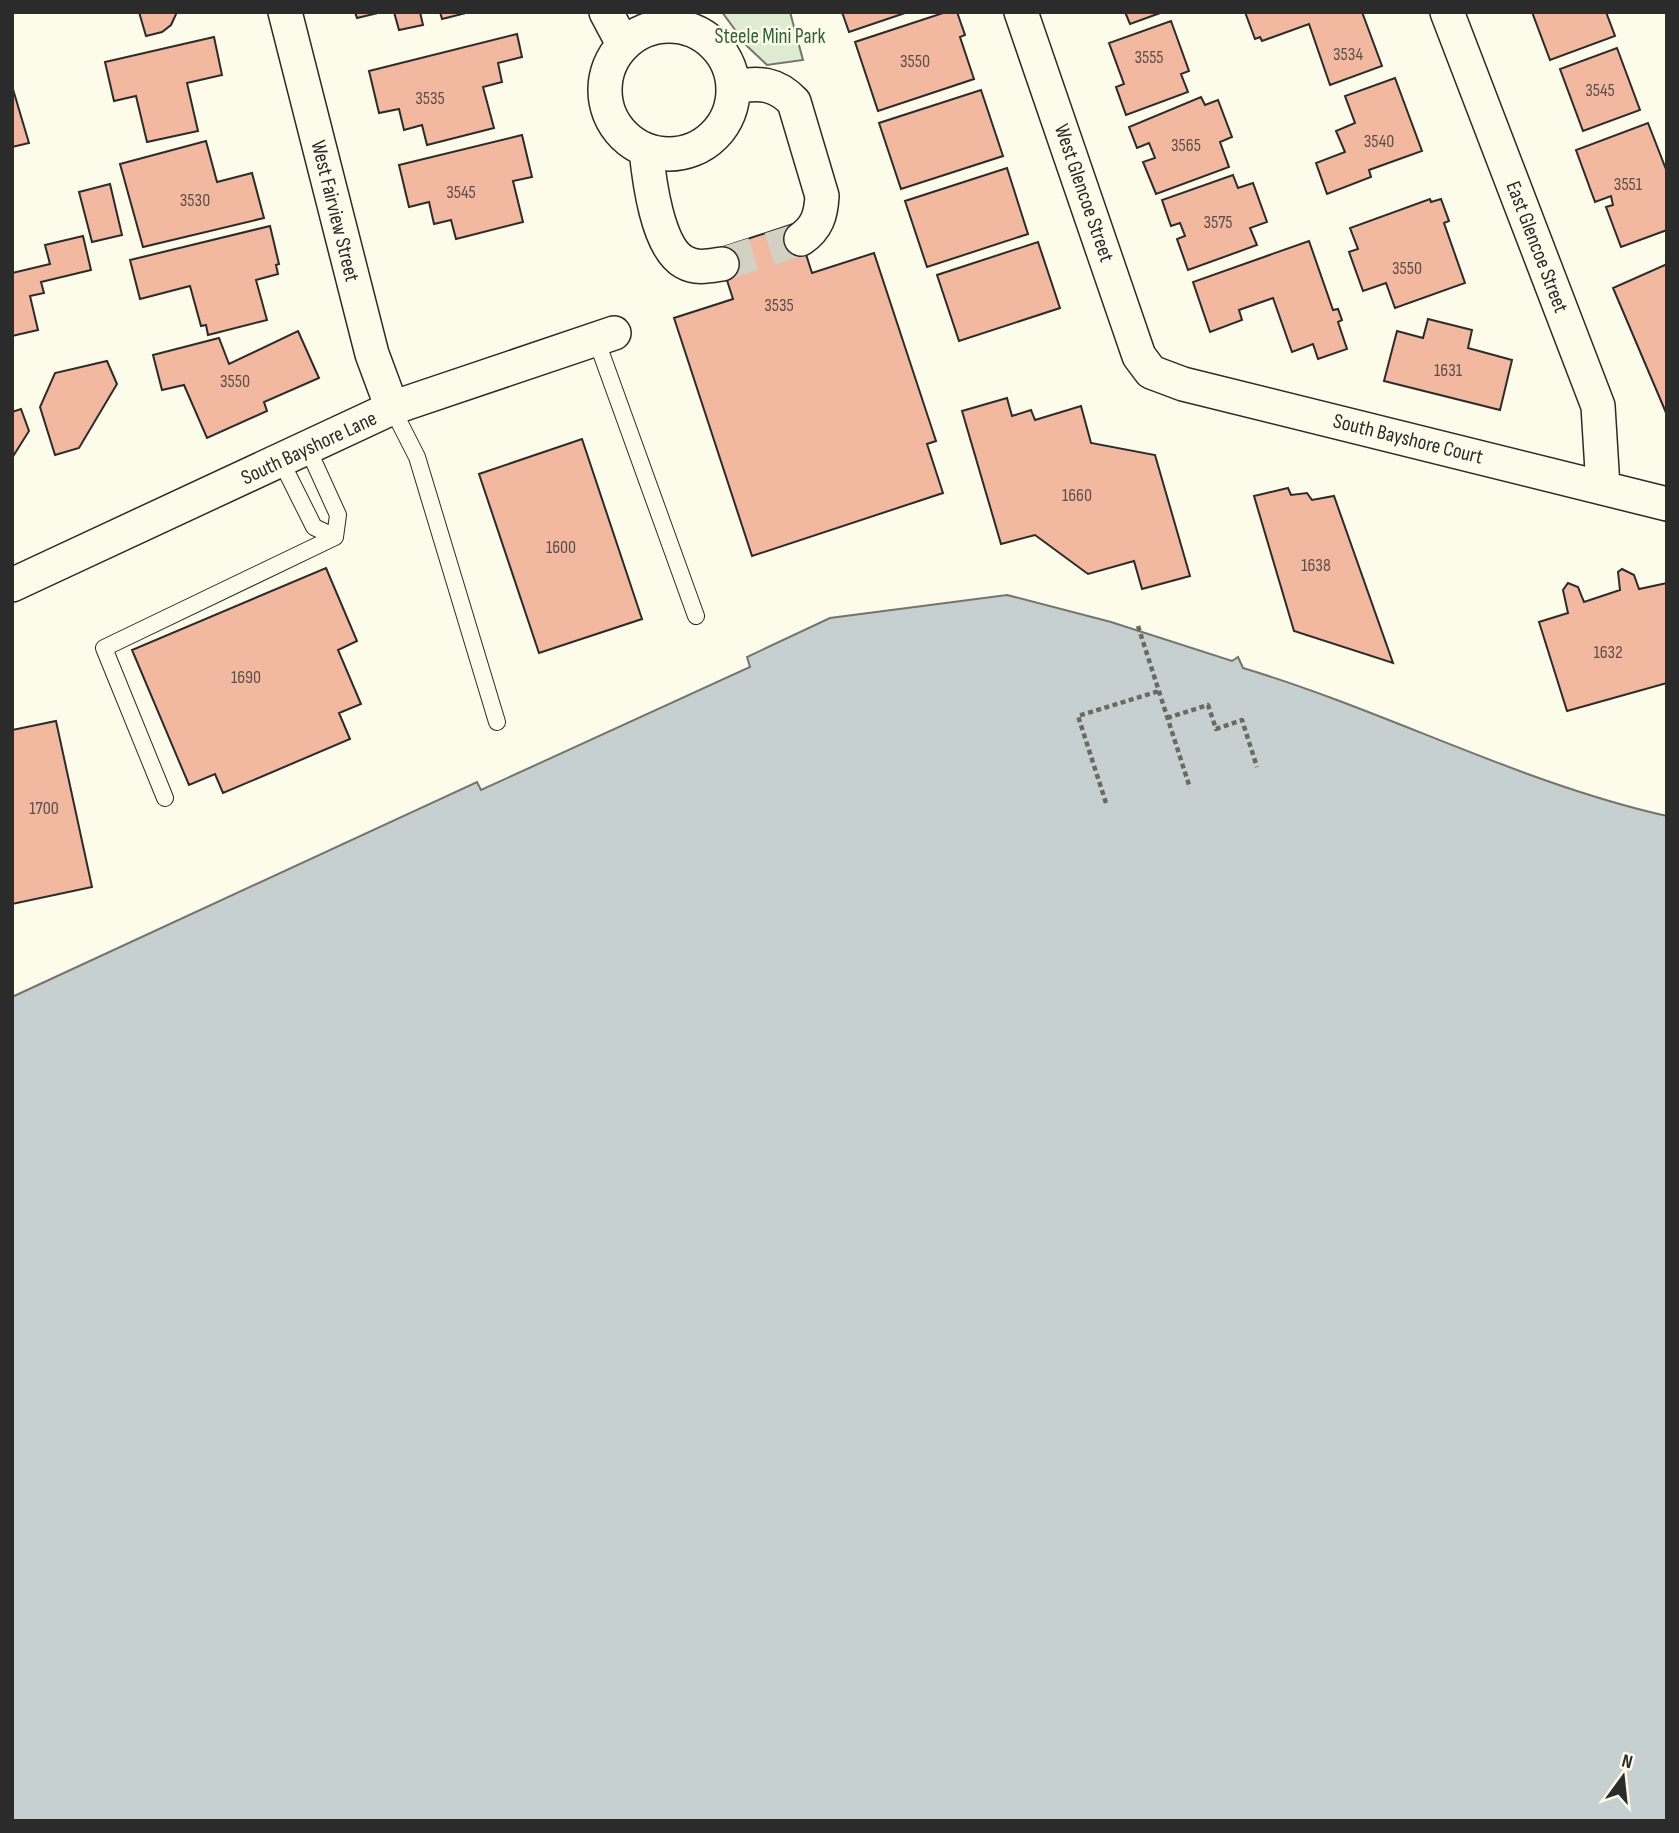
<svg xmlns="http://www.w3.org/2000/svg" width="1679" height="1833" viewBox="0 0 1679 1833" font-family="'Sofia Sans Condensed',sans-serif">
  <style>
    .green { fill: #deebd1; stroke: #74746e; stroke-width: 2 }
    .water { fill: #c7d0d0; stroke: #74746e; stroke-width: 2 }
    .building { fill: #f2b8a0; stroke: #2b2b2b; stroke-width: 2 }
    .lines { fill: none; stroke-linecap: round; stroke-linejoin: round }
    .minor-tunnel { stroke: #d3d1c4; stroke-width: 33; stroke-dasharray: 33 17; stroke-linecap: butt }
    .service-casing { stroke: #2b2b2b; stroke-width: 18 }
    .minor-casing { stroke: #2b2b2b; stroke-width: 36 }
    .path { stroke: #6a6964; stroke-width: 4.5; stroke-dasharray: 5 3.5; stroke-linecap: butt }
    .service { stroke: #fdfbea; stroke-width: 16 }
    .minor { stroke: #fdfbea; stroke-width: 33 }
    .labels { text-anchor: middle; dominant-baseline: central; stroke-width: 5; stroke-linejoin: round; paint-order: stroke }
    .number-label { font-size: 18px; fill: #5d4e48 }
    .park-label { font-size: 21px; fill: #34623c; stroke: #fdfbea }
    .street-label { font-size: 21px; fill: #2b2b2b; stroke: #fdfbea }
  </style>
  <rect width="100%" height="100%" fill="#fdfbea"/>
  <path class="green" d="M722 12H790L803 60 767 65 747 46Z"/>
  <path class="water" d="M1007 595 1111 622 1232 661 1238 657 1243 668C1387 711 1520 783 1667 816V1821H12V997L477 782 481 790 750 667 747 657 830 618Z"/>
  <path class="building" d="M139 12H177L171 25 162 32 146 36Z
    M355 12H382L357 18Z
    M394 12H420L423 25 399 30Z
    M440 12H466V13L442 19Z
    M842 12H908L849 32Z
    M946 12H957L965 35 960 37 974 79 878 111 855 42Z
    M1125 12H1163L1130 24Z
    M1245 12H1362L1382 66 1330 85 1309 24 1262 41 1260 37 1255 39Z
    M1532 12H1606L1615 36 1550 60Z
    M1171 21 1189 71 1181 74 1188 92 1126 115 1116 87 1124 84 1109 43Z
    M517 34 522 57 498 63 502 82 483 87 494 128 427 145 422 125 404 130 399 109 379 113 369 71Z
    M214 37 222 75 187 83 198 131 147 142 136 96 114 101 105 62Z
    M1617 48 1640 110 1583 131 1560 69Z
    M1395 78 1422 151 1369 170 1371 177 1327 194 1316 163 1345 152 1336 131 1355 123 1345 96Z
    M12 86 29 143 12 147Z
    M981 90 1003 156 901 189 879 123Z
    M1201 97 1205 105 1218 100 1232 137 1220 142 1229 167 1156 194 1143 162 1155 158 1149 143 1137 148 1129 127Z
    M1648 123 1667 172V230L1621 247 1606 207 1613 205 1611 196 1595 202 1576 150Z
    M522 135 532 177 513 181 523 222 456 239 451 220 434 224 429 202 409 207 399 165Z
    M206 141 217 182 252 173 264 218 143 247 120 164Z
    M1007 168 1028 234 927 267 905 201Z
    M1233 175 1238 188 1253 183 1267 222 1250 228 1257 245 1188 270 1177 239 1185 236 1180 223 1171 226 1162 200Z
    M110 184 122 235 92 242 79 192Z
    M1430 199 1431 202 1441 199 1449 221 1444 223 1465 283 1395 308 1386 283 1363 291 1349 252 1358 249 1350 228Z
    M796 223 812 273 874 253 936 441 927 444 943 493 752 556 674 318 733 299 717 249Z
    M270 226 279 264 276 265 278 274 256 280 267 320 208 335 206 325 201 326 190 286 140 299 130 260Z
    M83 236 91 270 41 282 44 293 30 296 38 330 12 336V273L50 264 45 245Z
    M1309 241 1333 310 1338 309 1342 320 1338 322 1347 349 1318 359 1313 344 1292 352 1273 298 1239 310 1242 320 1210 332 1193 282Z
    M1038 242 1060 308 959 341 937 275Z
    M1667 264V415L1613 288Z
    M1428 319 1472 330 1468 348 1512 360 1500 410 1384 381 1397 331 1423 338Z
    M298 331 319 378 264 402 267 411 207 438 184 385 162 390 153 355 219 338 229 364Z
    M107 361 117 384 79 448 55 455 40 407 55 373Z
    M1007 398 1012 416 1031 410 1035 420 1081 406 1091 443 1155 455 1190 576 1142 589 1134 561 1088 574 1035 535 1001 544 962 411Z
    M21 409 29 431 12 458V412Z
    M582 439 642 619 539 653 479 474Z
    M1288 488 1291 495 1307 493 1312 500 1334 496 1393 663 1294 631 1254 496Z
    M326 568 357 641 338 650 361 704 339 713 350 739 223 793 215 774 189 785 132 650Z
    M1622 569 1634 575 1639 589 1667 583V683L1567 711 1539 622 1568 613 1563 590 1568 583 1578 587 1584 602 1620 590 1618 572Z
    M56 721 92 887 12 904V730Z"/>
  <g class="lines">
    <path class="minor-tunnel" d="M722 264 801 239"/>
    <defs>
      <path id="service" d="M596 339 696 616
        M392 408 417 457 497 722
        M281 461 314 527 335 537 338 515 308 449
        M165 798 104 648 335 537"/>
      <path id="minor" d="M285 12 372 354 392 408
        M606 12 623 44
        M1021 12 1139 356 1151 372 1183 384 1667 504
        M1447 12 1598 406 1603 487
        M605 90a64 64 0 1 1 128 0a64 64 0 1 1-128 0Z
        M734 87C759 82 776 83 794 102L822 196C821 215 817 228 801 239
        M646 150C649 179 657 247 684 262 696 269 709 266 722 264
        M12 585 392 408 614 333"/>
    </defs>
    <use href="#service" class="service-casing"/>
    <use href="#minor" class="minor-casing"/>
    <path class="path" d="M1138 626 1190 788
      M1167 718 1208 705 1216 729 1242 720 1257 767
      M1106 803 1078 716 1159 691"/>
    <use href="#service" class="service"/>
    <use href="#minor" class="minor"/>
  </g>
  <g class="labels">
    <g class="number-label">
      <text x="1348" y="54">3534</text>
      <text x="1149" y="57">3555</text>
      <text x="915" y="61">3550</text>
      <text x="1600" y="90">3545</text>
      <text x="430" y="98">3535</text>
      <text x="1379" y="141">3540</text>
      <text x="1186" y="145">3565</text>
      <text x="1628" y="184">3551</text>
      <text x="461" y="192">3545</text>
      <text x="195" y="200">3530</text>
      <text x="1218" y="222">3575</text>
      <text x="1407" y="268">3550</text>
      <text x="779" y="305">3535</text>
      <text x="1448" y="370">1631</text>
      <text x="235" y="381">3550</text>
      <text x="1077" y="495">1660</text>
      <text x="561" y="547">1600</text>
      <text x="1316" y="565">1638</text>
      <text x="1608" y="652">1632</text>
      <text x="246" y="677">1690</text>
      <text x="44" y="808">1700</text>
    </g>
    <g class="park-label">
      <text x="770" y="36">Steele Mini Park</text>
    </g>
    <g class="street-label">
      <text transform="translate(1084 193) rotate(71)">West Glencoe Street</text>
      <text transform="translate(335 211) rotate(76)">West Fairview Street</text>
      <text transform="translate(1537 247) rotate(69)">East Glencoe Street</text>
      <text transform="translate(1408 439) rotate(14)">South Bayshore Court</text>
      <text transform="translate(309 448) rotate(-25)">South Bayshore Lane</text>
    </g>
  </g>
  <rect width="1679" height="1833" fill="none" stroke="#2b2b2b" stroke-width="28"/>
  <g transform="translate(1623 1777) rotate(15)" stroke="#fdfbea" stroke-width="5" paint-order="stroke">
  <path d="M0-5L12 26L0 18L-12 26Z" fill="#2b2b2b"/>
  <text y="-10" font-size="19" font-weight="bold" text-anchor="middle" fill="#2b2b2b">N</text>
  </g>
</svg>
